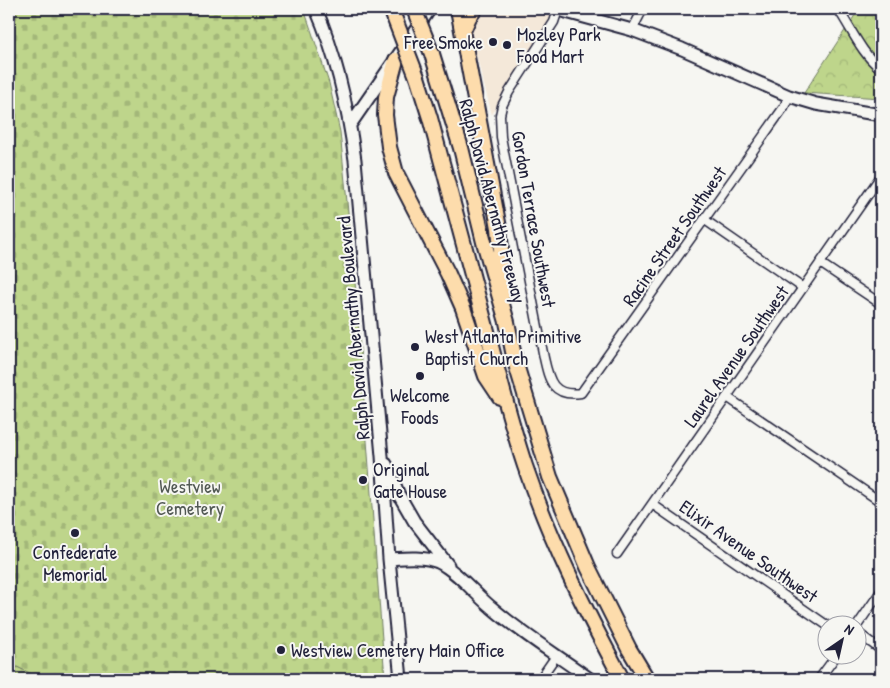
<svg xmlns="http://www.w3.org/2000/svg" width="890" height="688" viewBox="0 0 890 688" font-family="'Patrick Hand',sans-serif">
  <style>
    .built { fill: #f4e8d9 }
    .forest { fill: url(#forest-crowns); stroke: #707c63 }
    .cemetery { fill: url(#cemetery-stones); stroke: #707c63 }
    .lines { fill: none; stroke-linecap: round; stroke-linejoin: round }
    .street-casing { stroke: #22223b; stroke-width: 11 }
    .secondary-casing { stroke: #22223b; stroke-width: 15 }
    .highway-casing { stroke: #22223b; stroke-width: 18 }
    .street { stroke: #f6f6f2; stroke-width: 8 }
    .secondary { stroke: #f6f6f2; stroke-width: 11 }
    .highway { stroke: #fddcac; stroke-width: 14 }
    .highway-bridge-casing { stroke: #22223b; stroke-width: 18; stroke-linecap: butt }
    .highway-bridge { stroke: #fddcac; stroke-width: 14 }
    .poi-dot { fill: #22223b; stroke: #f6f6f2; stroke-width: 2 }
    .labels { text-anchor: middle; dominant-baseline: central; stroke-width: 4; stroke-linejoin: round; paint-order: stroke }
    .poi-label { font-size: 19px; fill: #22223b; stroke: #f6f6f2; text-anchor: start }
    .street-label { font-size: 19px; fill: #22223b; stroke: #f6f6f2 }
    .park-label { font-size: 19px; fill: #515853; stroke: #f6f6f2 }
  </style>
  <defs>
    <pattern id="forest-crowns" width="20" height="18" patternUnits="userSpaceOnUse" patternTransform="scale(1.25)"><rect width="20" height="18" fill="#bed58b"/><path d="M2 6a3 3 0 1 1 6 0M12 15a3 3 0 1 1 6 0" fill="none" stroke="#a3b779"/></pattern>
    <pattern id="cemetery-stones" width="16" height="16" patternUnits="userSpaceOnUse" patternTransform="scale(1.25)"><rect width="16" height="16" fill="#bed58b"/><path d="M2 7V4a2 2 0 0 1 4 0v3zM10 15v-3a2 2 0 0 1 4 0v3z" fill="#a3b779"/></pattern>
  </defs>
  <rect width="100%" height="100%" fill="#f6f6f2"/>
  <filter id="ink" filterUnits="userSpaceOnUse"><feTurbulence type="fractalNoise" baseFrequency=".02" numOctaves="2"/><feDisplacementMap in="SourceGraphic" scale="10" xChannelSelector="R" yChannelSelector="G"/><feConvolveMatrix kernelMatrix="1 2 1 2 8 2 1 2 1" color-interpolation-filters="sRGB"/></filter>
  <g filter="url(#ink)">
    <path class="built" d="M464 9H555L551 19 505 90 492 115Z"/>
    <path class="forest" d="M859 9H881V98L804 93Z
      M9 663 42 679H9Z"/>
    <path class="cemetery" d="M9 9H304L329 83 340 132 355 282 385 679H42L9 663Z"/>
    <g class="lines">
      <defs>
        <path id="street" d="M838 9C852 30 861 53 881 69
          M558 10 554 22 509 92 502 106 500 115 501 137 544 358C549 381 553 397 581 393L784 107 789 96
          M632 30 643 9
          M705 220 803 288
          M820 263 881 304
          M727 397 881 502
          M652 504 828 626
          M617 554 881 176
          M857 626 881 591
          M858 633 881 650
          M540 679 556 656
          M819 679 836 656"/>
        <path id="secondary" d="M316 9C337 57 348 108 355 160L382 456 389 559 401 679
          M555 9 632 30 682 49 789 96 816 104 881 115
          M350 125 430 9
          M386 464 399 495 414 521 448 565
          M389 559C404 558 424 556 438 562 457 571 475 594 491 607 522 634 557 655 590 679"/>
        <path id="highway" d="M458 9 499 228 505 292
          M463 31 469 17 475 9
          M432 54 461 148 484 242 507 322 515 361 550 477 588 567 629 649 647 679
          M396 60 386 97 385 115 389 147 396 173 448 274 463 308 486 376 500 397
          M417 77 430 118C449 189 468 260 487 331 499 376 510 421 525 466 550 540 585 610 622 679"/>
      </defs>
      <use href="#street" class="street-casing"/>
      <use href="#secondary" class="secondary-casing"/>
      <use href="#highway" class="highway-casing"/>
      <use href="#street" class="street"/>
      <use href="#secondary" class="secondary"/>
      <use href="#highway" class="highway"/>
      <defs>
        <path id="highway-bridge" d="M391 9 417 77
          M414 9 432 54"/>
      </defs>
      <use href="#highway-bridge" class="highway-bridge-casing"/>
      <use href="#highway-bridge" class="highway-bridge"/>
    </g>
  </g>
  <g class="poi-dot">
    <circle cx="493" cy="42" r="5"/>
    <circle cx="507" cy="45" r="5"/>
    <circle cx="415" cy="347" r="5"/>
    <circle cx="420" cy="376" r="5"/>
    <circle cx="363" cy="480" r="5"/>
    <circle cx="75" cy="533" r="5"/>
    <circle cx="281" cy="650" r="5"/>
  </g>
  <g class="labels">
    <g class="poi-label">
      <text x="517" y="34">Mozley Park<tspan x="517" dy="22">Food Mart</tspan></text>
      <text x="483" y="42" text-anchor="end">Free Smoke</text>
      <text x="425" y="336">West Atlanta Primitive<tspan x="425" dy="22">Baptist Church</tspan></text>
      <text x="420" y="395" text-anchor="middle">Welcome<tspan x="420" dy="22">Foods</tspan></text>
      <text x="373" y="469">Original<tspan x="373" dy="22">Gate House</tspan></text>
      <text x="75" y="552" text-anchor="middle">Confederate<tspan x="75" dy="22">Memorial</tspan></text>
      <text x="291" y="650">Westview Cemetery Main Office</text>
    </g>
    <g class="street-label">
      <text transform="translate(493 201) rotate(75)">Ralph David Abernathy Freeway</text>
      <text transform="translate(534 219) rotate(80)">Gordon Terrace Southwest</text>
      <text transform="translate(674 236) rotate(-55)">Racine Street Southwest</text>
      <text transform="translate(353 328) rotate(-95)">Ralph David Abernathy Boulevard</text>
      <text transform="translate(736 356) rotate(-55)">Laurel Avenue Southwest</text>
      <text transform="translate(749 551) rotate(35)">Elixir Avenue Southwest</text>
    </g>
    <g class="park-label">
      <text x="190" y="486">Westview<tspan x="190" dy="22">Cemetery</tspan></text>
    </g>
  </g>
  <rect width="890" height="688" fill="none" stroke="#f6f6f2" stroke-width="30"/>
  <rect x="15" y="15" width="860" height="658" fill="none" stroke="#22223b" stroke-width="2" filter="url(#ink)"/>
  <g transform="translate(842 640) rotate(34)"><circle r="24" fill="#f6f6f2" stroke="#a1a1a9"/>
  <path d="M0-4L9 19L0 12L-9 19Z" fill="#22223b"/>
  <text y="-8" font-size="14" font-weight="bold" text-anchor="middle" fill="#22223b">N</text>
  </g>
</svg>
